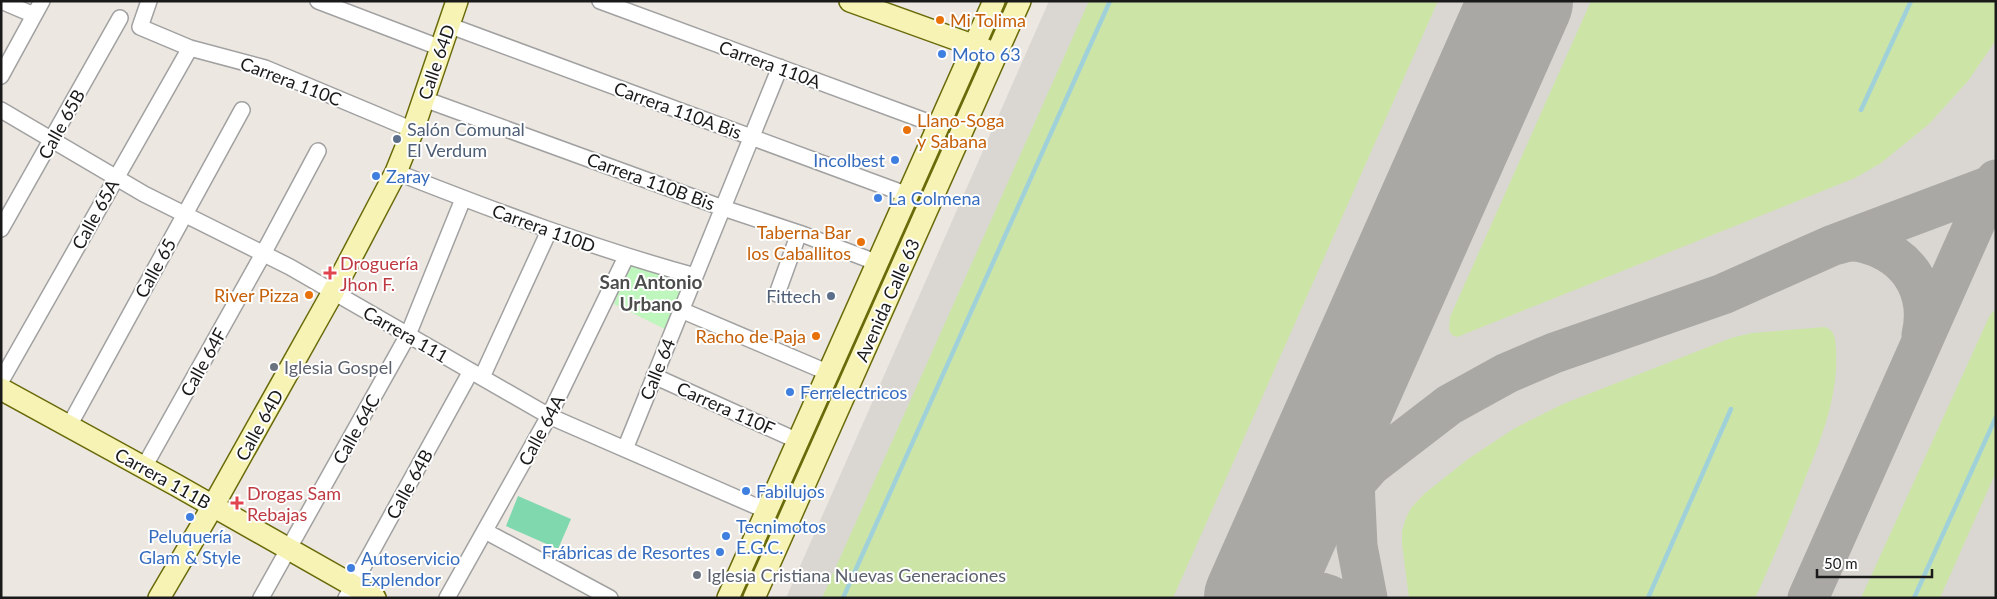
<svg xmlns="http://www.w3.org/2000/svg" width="1997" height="599" viewBox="0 0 1997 599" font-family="Lato,sans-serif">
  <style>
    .airport { fill: #dad7d2 }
    .grass { fill: #cce5a7 }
    .park { fill: #bef6bd }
    .pitch { fill: #80d9ae }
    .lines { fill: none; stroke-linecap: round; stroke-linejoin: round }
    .stream { stroke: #a1d1d8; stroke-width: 4.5 }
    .taxiway { stroke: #aaa8a4; stroke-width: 41 }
    .runway { stroke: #aaa8a4; stroke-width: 104 }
    .street-casing { stroke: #a1a1a1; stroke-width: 18 }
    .secondary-casing { stroke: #696a09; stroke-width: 24 }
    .street { stroke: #fff; stroke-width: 15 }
    .secondary { stroke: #f6f3b4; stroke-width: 21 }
    .food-dot { fill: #e8710a; stroke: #fff; stroke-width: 2 }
    .shop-dot { fill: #3f7fe0; stroke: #fff; stroke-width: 2 }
    .service-dot { fill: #5c6f8a; stroke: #fff; stroke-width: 2 }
    .health-dot { fill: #e0444e; stroke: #fff; stroke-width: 2 }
    .worship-dot { fill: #6b7280; stroke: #fff; stroke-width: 2 }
    .labels { text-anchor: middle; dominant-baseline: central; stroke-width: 4; stroke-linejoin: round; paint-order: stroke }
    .food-label { font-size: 18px; fill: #c56008; stroke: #fff; text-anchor: end }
    .shop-label { font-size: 18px; fill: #366cbe; stroke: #fff; text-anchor: start }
    .street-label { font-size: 18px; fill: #1a1a1a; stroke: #fff }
    .service-label { font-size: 18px; fill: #4e5e75; stroke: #fff; text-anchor: start }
    .health-label { font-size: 18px; fill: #be3a42; stroke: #fff; text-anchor: start }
    .worship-label { font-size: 18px; fill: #5b616d; stroke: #fff; text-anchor: start }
    .neighbourhood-label { font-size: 19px; font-weight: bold; fill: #4d4d4d; stroke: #fff }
  </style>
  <rect width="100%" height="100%" fill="#ece7e0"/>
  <path class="airport" d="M1049 1H1996V598H786Z"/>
  <path class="grass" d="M1089 1H1438L1173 598H822Z
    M1591 1H1996V40L1968 81 1929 124 1881 163 1855 178 1457 337 1452 335 1449 330 1450 317Z
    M1996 308V472L1940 598H1861L1989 317Z
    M1825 327C1836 332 1835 339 1836 349 1839 399 1819 444 1801 489 1787 526 1772 562 1755 598H1409L1402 544V531L1406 518 1411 508 1424 494 1468 459 1515 428 1563 404 1731 338 1752 333Z"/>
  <path class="park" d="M630 263 688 282 667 330 614 304Z"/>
  <path class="pitch" d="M518 496 571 519 558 549 506 526Z"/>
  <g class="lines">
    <path class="stream" d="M1861 110 1911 1
      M843 598 1110 1
      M1648 598 1731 409
      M1914 598 1996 417"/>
    <path class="taxiway" d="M1838 244C1852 239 1861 241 1875 246 1913 261 1931 295 1922 335
      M1259 591 1371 465 1449 405 1507 373 1554 353 1723 294 1831 246 1996 184
      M1278 598C1293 588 1320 590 1335 598
      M1367 598 1357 546 1354 482 1356 457 1372 376 1394 287
      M1808 598 1981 209 1996 180"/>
    <path class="runway" d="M1256 598 1521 1"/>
    <defs>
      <path id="street" d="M1 1 34 15
        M149 1 140 27 190 48 265 68 413 130
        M318 1 441 48
        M600 1 939 126
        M448 25 908 195
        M1 76 42 1
        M424 99 723 208 799 233 878 263
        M1 110 144 194 290 267 549 416 767 511
        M396 172C495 211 593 248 695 276
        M1 229 120 18
        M777 294 799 233
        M681 310 829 373
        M654 376 798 441
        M482 377 549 231
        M1 381 190 48
        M69 426 242 110
        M625 449 780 67
        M144 467 263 254 318 151
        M485 531 610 598
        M261 598 408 335 463 199
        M346 598 471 371
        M447 598 549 416 626 257"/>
      <path id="secondary" d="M850 1 986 50
        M1 389 176 485 375 598
        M159 598 213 506 333 292 396 172 413 130 457 1
        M728 598 994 1
        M754 598 1020 1"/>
    </defs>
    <use href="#street" class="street-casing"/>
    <use href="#secondary" class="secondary-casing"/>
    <use href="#street" class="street"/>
    <use href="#secondary" class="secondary"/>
  </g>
  <g class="food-dot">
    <circle cx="940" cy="20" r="5"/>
    <circle cx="907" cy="130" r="5"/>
    <circle cx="861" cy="242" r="5"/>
    <circle cx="309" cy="295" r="5"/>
    <circle cx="816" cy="336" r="5"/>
  </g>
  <g class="shop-dot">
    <circle cx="942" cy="54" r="5"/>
    <circle cx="895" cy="160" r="5"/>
    <circle cx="376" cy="176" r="5"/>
    <circle cx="878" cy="198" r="5"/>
    <circle cx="790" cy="392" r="5"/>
    <circle cx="746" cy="491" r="5"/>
    <circle cx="190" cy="517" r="5"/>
    <circle cx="726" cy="536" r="5"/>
    <circle cx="720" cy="552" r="5"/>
    <circle cx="351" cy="568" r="5"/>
  </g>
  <g class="service-dot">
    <circle cx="397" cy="139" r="5"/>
    <circle cx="831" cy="296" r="5"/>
  </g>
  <g class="health-dot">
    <path d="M327.5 265.5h5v5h5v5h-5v5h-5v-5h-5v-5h5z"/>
    <path d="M234.5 495.5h5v5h5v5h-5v5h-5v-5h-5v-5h5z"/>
  </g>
  <g class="worship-dot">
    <circle cx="274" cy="367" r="5"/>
    <circle cx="697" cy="575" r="5"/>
  </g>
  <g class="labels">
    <g class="food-label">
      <text x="950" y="20" text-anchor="start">Mi Tolima</text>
      <text x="917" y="120" text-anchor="start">Llano-Soga<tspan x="917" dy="21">y Sabana</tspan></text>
      <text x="851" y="232">Taberna Bar<tspan x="851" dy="21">los Caballitos</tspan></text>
      <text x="299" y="295">River Pizza</text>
      <text x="806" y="336">Racho de Paja</text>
    </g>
    <g class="shop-label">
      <text x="952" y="54">Moto 63</text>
      <text x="885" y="160" text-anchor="end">Incolbest</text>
      <text x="386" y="176">Zaray</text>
      <text x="888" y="198">La Colmena</text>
      <text x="800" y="392">Ferrelectricos</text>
      <text x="756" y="491">Fabilujos</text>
      <text x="736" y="526">Tecnimotos<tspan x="736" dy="21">E.G.C.</tspan></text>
      <text x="190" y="536" text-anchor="middle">Peluquería<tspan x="190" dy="21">Glam &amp; Style</tspan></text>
      <text x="710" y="552" text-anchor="end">Frábricas de Resortes</text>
      <text x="361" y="558">Autoservicio<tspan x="361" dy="21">Explendor</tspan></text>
    </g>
    <g class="street-label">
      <text transform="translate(436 62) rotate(-71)">Calle 64D</text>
      <text transform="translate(770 64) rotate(20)">Carrera 110A</text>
      <text transform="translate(291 81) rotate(21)">Carrera 110C</text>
      <text transform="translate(678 110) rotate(20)">Carrera 110A Bis</text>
      <text transform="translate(61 124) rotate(-61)">Calle 65B</text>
      <text transform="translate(651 181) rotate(20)">Carrera 110B Bis</text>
      <text transform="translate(95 214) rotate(-61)">Calle 65A</text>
      <text transform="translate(544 228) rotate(20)">Carrera 110D</text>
      <text transform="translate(155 268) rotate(-61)">Calle 65</text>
      <text transform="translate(887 300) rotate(-66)">Avenida Calle 63</text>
      <text transform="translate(406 334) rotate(30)">Carrera 111</text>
      <text transform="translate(203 362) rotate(-61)">Calle 64F</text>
      <text transform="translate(657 369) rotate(-68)">Calle 64</text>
      <text transform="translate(726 408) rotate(24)">Carrera 110F</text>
      <text transform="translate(259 425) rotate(-61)">Calle 64D</text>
      <text transform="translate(356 429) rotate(-61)">Calle 64C</text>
      <text transform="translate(541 430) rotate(-62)">Calle 64A</text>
      <text transform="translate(163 478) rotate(29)">Carrera 111B</text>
      <text transform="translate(409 484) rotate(-61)">Calle 64B</text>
    </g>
    <g class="service-label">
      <text x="407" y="129">Salón Comunal<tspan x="407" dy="21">El Verdum</tspan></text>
      <text x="821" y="296" text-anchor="end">Fittech</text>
    </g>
    <g class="health-label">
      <text x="340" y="263">Droguería<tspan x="340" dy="21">Jhon F.</tspan></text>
      <text x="247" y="493">Drogas Sam<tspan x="247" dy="21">Rebajas</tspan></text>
    </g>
    <g class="worship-label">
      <text x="284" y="367">Iglesia Gospel</text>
      <text x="707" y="575">Iglesia Cristiana Nuevas Generaciones</text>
    </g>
    <g class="neighbourhood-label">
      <text x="651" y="281">San Antonio<tspan x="651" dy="22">Urbano</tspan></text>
    </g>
  </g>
  <rect width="1997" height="599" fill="none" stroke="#1a1a1a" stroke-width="5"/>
  <path d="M1817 569v8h115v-8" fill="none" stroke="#1a1a1a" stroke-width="2.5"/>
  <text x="1824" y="569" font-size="15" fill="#1a1a1a" stroke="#ffffff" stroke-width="4" paint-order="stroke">50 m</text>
</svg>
